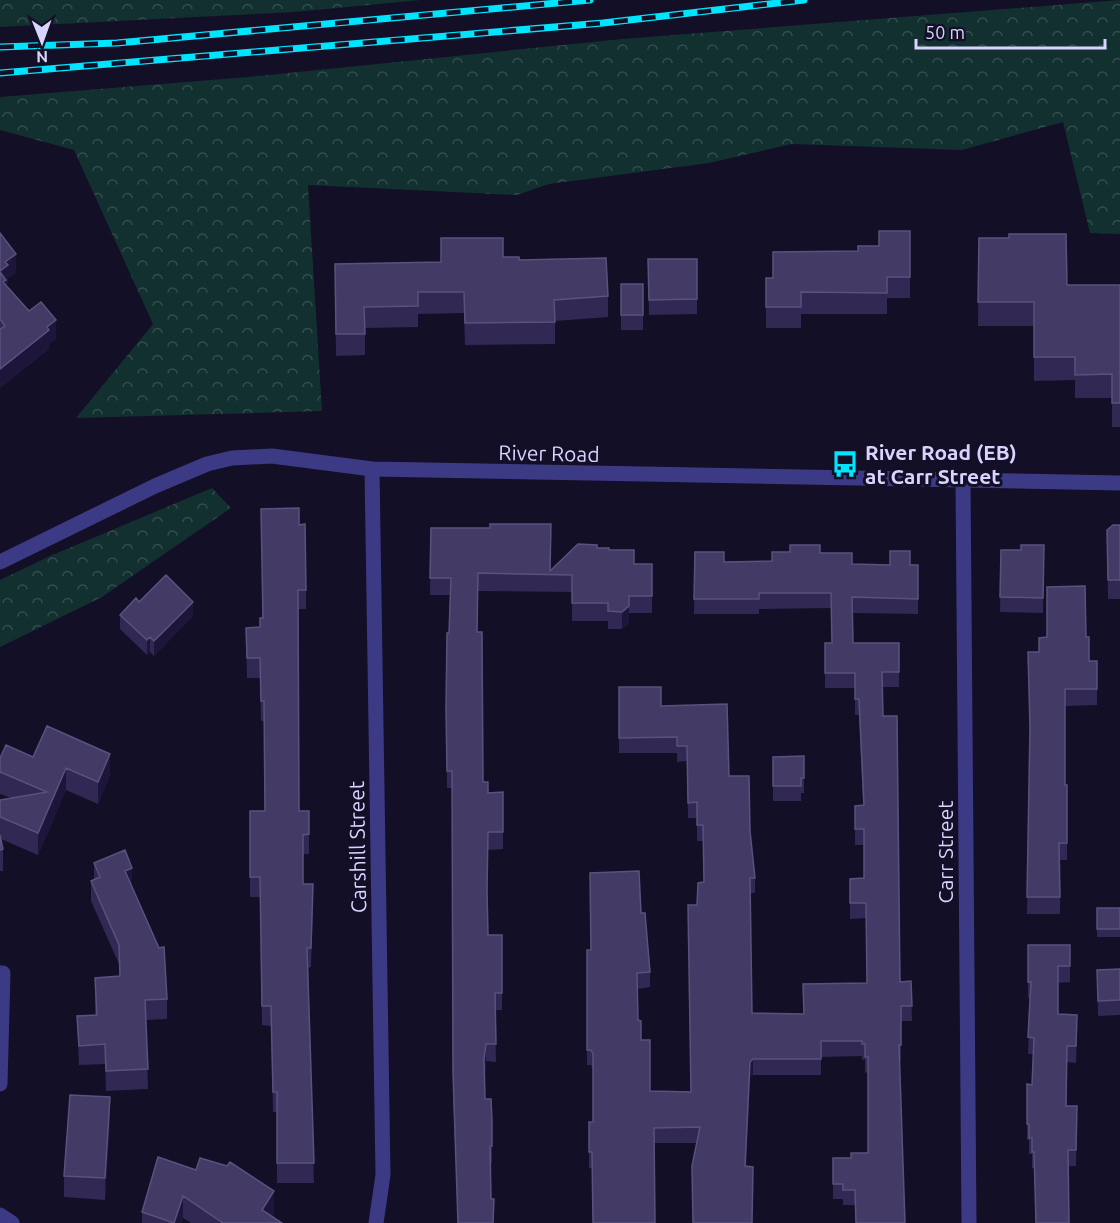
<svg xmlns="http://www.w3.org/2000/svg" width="1120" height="1223" viewBox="0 0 1120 1223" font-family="Ubuntu,sans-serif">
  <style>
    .forest { fill: url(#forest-crowns) }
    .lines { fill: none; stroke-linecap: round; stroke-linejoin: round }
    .minor { stroke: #3d3a85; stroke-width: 15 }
    .tertiary { stroke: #3d3a85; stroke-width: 15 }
    .rail-casing { stroke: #00e5ff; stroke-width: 7 }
    .rail { stroke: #130f26; stroke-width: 4.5; stroke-dasharray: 14; stroke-linecap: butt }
    .wall { fill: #312854 }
    .shaded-wall { fill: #1d163a }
    .building { fill: #433a66; stroke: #5a527e; stroke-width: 1.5 }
    .labels { text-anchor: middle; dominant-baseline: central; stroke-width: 6; stroke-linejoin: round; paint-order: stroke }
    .poi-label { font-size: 21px; font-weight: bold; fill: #d9d4ff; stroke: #130f26; text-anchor: start }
    .street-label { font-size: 21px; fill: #d9d4ff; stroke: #130f26 }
  </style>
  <defs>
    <pattern id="forest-crowns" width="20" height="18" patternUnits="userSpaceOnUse" patternTransform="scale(1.5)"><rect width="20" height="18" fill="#12302f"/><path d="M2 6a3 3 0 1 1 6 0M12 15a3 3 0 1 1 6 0" fill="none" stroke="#344d4e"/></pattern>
  </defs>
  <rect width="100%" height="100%" fill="#130f26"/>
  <path class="forest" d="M0 0H421L294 12 0 27Z
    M1120 0V234L1090 233 1063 122 962 150 792 144 709 163 549 184 517 195 308 185 322 411 76 418 153 324 74 150 0 130V97L248 77 622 39Z
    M212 488 231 508 102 597 0 647V580L50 556Z"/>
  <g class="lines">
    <path class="minor" d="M372 469 383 1175 376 1223
      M963 480 969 1223
      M0 973H3L0 1084
      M0 1215 12 1223"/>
    <path class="tertiary" d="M0 562 155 486 207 464 232 458 272 456 372 469 1120 483"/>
    <defs>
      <path id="rail" d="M0 47 117 43 590 0
        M0 73 603 23 804 0"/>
    </defs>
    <use href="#rail" class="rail-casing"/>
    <use href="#rail" class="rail"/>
  </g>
  <path class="wall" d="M910 231V298H887V314H801V328H766V278H773L858 251 879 246Z
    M0 233 16 272 8 278V284L6 285 29 311 56 339 49 344V349L0 388Z
    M979 238 1067 285H1120V427H1112V398H1075V380L1034 381V326H978Z
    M503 257 519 260 608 296V317L555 321V344L465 345 464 313 418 314V327L365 328V355L336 356 335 264 441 262Z
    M648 259H697V314L649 315Z
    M621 284H643V330H621Z
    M299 525 306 590V609H298L299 811H309V854H303V884L313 903 311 967 308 968 314 1183H277V1112H273L271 1026 262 1025 260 897H250V811H265L264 721H261L260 678H247L246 628 260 627Z
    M1120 525V599H1108L1107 530Z
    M431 528H490L550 571 597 548 609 550 634 564H652V613H629V623L622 629H608V621H572V592L478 591 477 632 483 782 488 793 503 792V849L488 850 487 895 488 935H502V1010H495L496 1062 486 1061 485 1075V1099L492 1121V1163L490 1164 491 1199H494L493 1223H458L453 1091 452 788H447L446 726 450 595H430Z
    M1044 545 1043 613 1000 612 1001 550H1021Z
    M695 552 724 562 772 561 820 553 852 564 918 565V614L852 613 853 643H899V687H882L883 716 900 982 911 981 912 1021H901V1060H899L855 1205H843V1199H833V1158H851L868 1153V1072L865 1073V1059L862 1060V1056L821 1057V1075H753L750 1077 746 1166 752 1223H693L692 1166 697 1143H654L592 1168H589V1122H593V1069L591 1065H587V1034L591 950 641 913 650 972V987L637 989 638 1020 650 1091 691 1092 697 905 704 882 703 841H697V818H688L687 761 677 762V753H619V687L661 706 729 776 750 831 755 878V893H750L752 1013 803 1014 867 983 866 918 850 919V879L864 878V845H855V806L863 805 859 715H855V688H825V643H832L831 608 759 609V614H694Z
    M139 602 193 616 154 656 150 652 147 655 120 629V615Z
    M1086 637 1089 661H1097V705L1065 706V785H1067V860H1060V914H1027L1030 738 1028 652H1039Z
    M804 756V793H801V801H773V757Z
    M33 757 110 775 98 804 66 790 38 855 1 839 3 849V871H0V800L11 798 0 794V758Z
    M94 863 132 887 167 999V1019L146 1020 148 1089 106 1091 105 1064 79 1065 77 1016 95 1015V978L119 976V964L91 901V881L94 880Z
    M1097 908H1120V937H1097Z
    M1028 945H1070V982L1058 983V1014L1077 1031 1076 1063 1067 1062 1066 1106H1077L1076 1166 1032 1168V1154H1029V1140H1027V1084L1032 1085 1034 1054H1028L1030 998H1028Z
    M1120 969V1015L1098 1016 1097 970Z
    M110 1118 105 1200 64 1197V1176Z
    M158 1157 274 1213 272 1216 282 1223H191L183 1218 181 1223H142V1212Z"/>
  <path class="shaded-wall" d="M16 254V272L8 278V284L3 288 0 271 5 262Z
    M56 320V339L49 344V349L0 388V369Z
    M193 602V616L154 656V641Z
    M629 606V623L622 629V612Z
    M150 637V652L147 655V640Z
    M110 754V775L98 804V782Z
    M66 768V790L38 855V833Z
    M132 868V888L125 871Z
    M486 1044V1061L484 1077V1060Z
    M753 1059V1075L750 1077 745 1181 750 1062Z
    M110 1097V1118L105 1200V1178Z
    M274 1191V1213L267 1223 262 1210Z
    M183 1196V1218L181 1223H174Z"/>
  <path class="building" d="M879 231H910V277H887V293L801 292V307H766V278H773V252L858 251V246H879Z
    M0 233 16 254 5 262 8 265 0 271Z
    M1009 234H1066L1067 285H1120V403H1112V374L1075 375V357H1034V302H978L979 238H1009Z
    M441 238H503V257H519V260L606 258 608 296 554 300 555 322 465 323 464 292H418V306L364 307 365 334H336L335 264 441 262Z
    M648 259H697V299L649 300Z
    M0 272 6 280 3 282 29 311 41 302 56 320 47 327 49 330 0 369V329L5 326 0 319Z
    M621 284H643V315H621Z
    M299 508V525L305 524 306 590H298L299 811H309V834L303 835V884H313L311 948H307L314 1163H277V1092H273L271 1006H262L260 877H250V811H265L264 701H261L260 658H247L246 628 260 627V618H263L261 509Z
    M490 524H551L550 571 578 544 597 545V548H609V550H634V564H652V596H629V606L622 612 608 611V603H572V575L478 573 477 632H482L483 782H488V793L503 792V832H488L487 890 488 935H502V993H495L496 1044H486L484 1060 485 1099H491L492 1121V1146H490L491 1199H494L493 1223H458L453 1073 452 771H447L446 709 447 633H449L451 578H430L431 528H490Z
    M1113 525H1120V580H1108L1107 530Z
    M790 545H820V553H852V564L890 565V551H910V565H918V599L852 597 853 643H899V672H882L883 716H897L900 982 911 981 912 1006H901V1045H899L905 1223H856L855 1190H843V1184H833V1158H851V1153H868V1057H865V1044H862V1041H821V1059H753L750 1062 745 1166 753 1167 752 1223H693L692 1166 700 1127 654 1128 655 1223H593L592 1152H589V1122H593V1054L591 1050H587V950H591L590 873 639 871 641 913H645L650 972 637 973 638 1020 641 1021V1040H650V1091L691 1092 688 905H697L698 883 704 882 703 825H697V802L688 803 687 746H677V737L619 738V687H661V706L727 704 729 776H749L750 831 755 878H750L752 1013 804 1014 803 984 867 983 866 903H850V879L864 878V829H855V806L864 805 859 699H855V673H825V643H832L831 593H759V599H694L695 552H724V562L772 561V552H790Z
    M1021 545H1044L1043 598 1000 597 1001 550H1021Z
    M166 575 193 602 154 641 150 637 147 640 120 615 136 598 139 602Z
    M1085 586 1086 637H1089V661H1097V689H1065V785H1067V843H1059L1060 897H1027L1030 727 1028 652H1039V638L1047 637V587Z
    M47 726 110 754 98 782 66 768 38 833 0 817V800L47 792 0 772V758L6 745 33 757Z
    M804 756V778H801V786H773V757Z
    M0 835 3 849 0 850Z
    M125 850 132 868 125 871 159 948 164 947 167 999 145 1000 148 1069 106 1071 105 1044 79 1046 77 1016 97 1015 95 978 120 976 119 945 91 881 100 877 94 863Z
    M1097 908H1120V929H1097Z
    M1028 945H1070V966H1058V1014L1077 1015 1076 1046H1067L1066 1106H1077L1076 1150H1068L1069 1223H1036L1034 1152H1032V1138H1029V1124H1027V1084L1032 1085 1034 1038 1028 1037 1031 982H1028Z
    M1120 969V1000L1098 1001 1097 970Z
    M70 1095 110 1097 105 1178 64 1176Z
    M158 1157 196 1170 200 1158 227 1166 230 1162 274 1191 262 1210 282 1223H223L183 1196 174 1223 142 1212Z"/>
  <defs>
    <symbol id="bus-bare" viewBox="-9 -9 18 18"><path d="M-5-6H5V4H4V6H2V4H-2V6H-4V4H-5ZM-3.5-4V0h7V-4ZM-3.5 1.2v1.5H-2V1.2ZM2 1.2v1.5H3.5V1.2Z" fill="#00e5ff" stroke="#130f26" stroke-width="2.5" paint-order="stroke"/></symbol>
  </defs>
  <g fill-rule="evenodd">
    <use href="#bus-bare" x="826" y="445" width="38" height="38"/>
  </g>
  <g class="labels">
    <g class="poi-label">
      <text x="865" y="452">River Road (EB)<tspan x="865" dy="24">at Carr Street</tspan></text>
    </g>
    <g class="street-label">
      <text transform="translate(549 453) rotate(1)">River Road</text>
      <text transform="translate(357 847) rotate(-91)">Carshill Street</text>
      <text transform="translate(945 852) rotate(-90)">Carr Street</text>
    </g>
  </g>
  <g transform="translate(42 42) rotate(179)" stroke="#130f26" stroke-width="4.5" paint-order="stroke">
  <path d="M0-4.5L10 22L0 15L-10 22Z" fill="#d9d4ff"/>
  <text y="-9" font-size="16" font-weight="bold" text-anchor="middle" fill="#d9d4ff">N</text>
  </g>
  <path d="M916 39v9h189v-9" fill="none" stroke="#d9d4ff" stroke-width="3"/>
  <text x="925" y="39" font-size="18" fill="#d9d4ff" stroke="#130f26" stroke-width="4.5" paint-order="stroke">50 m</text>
</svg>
